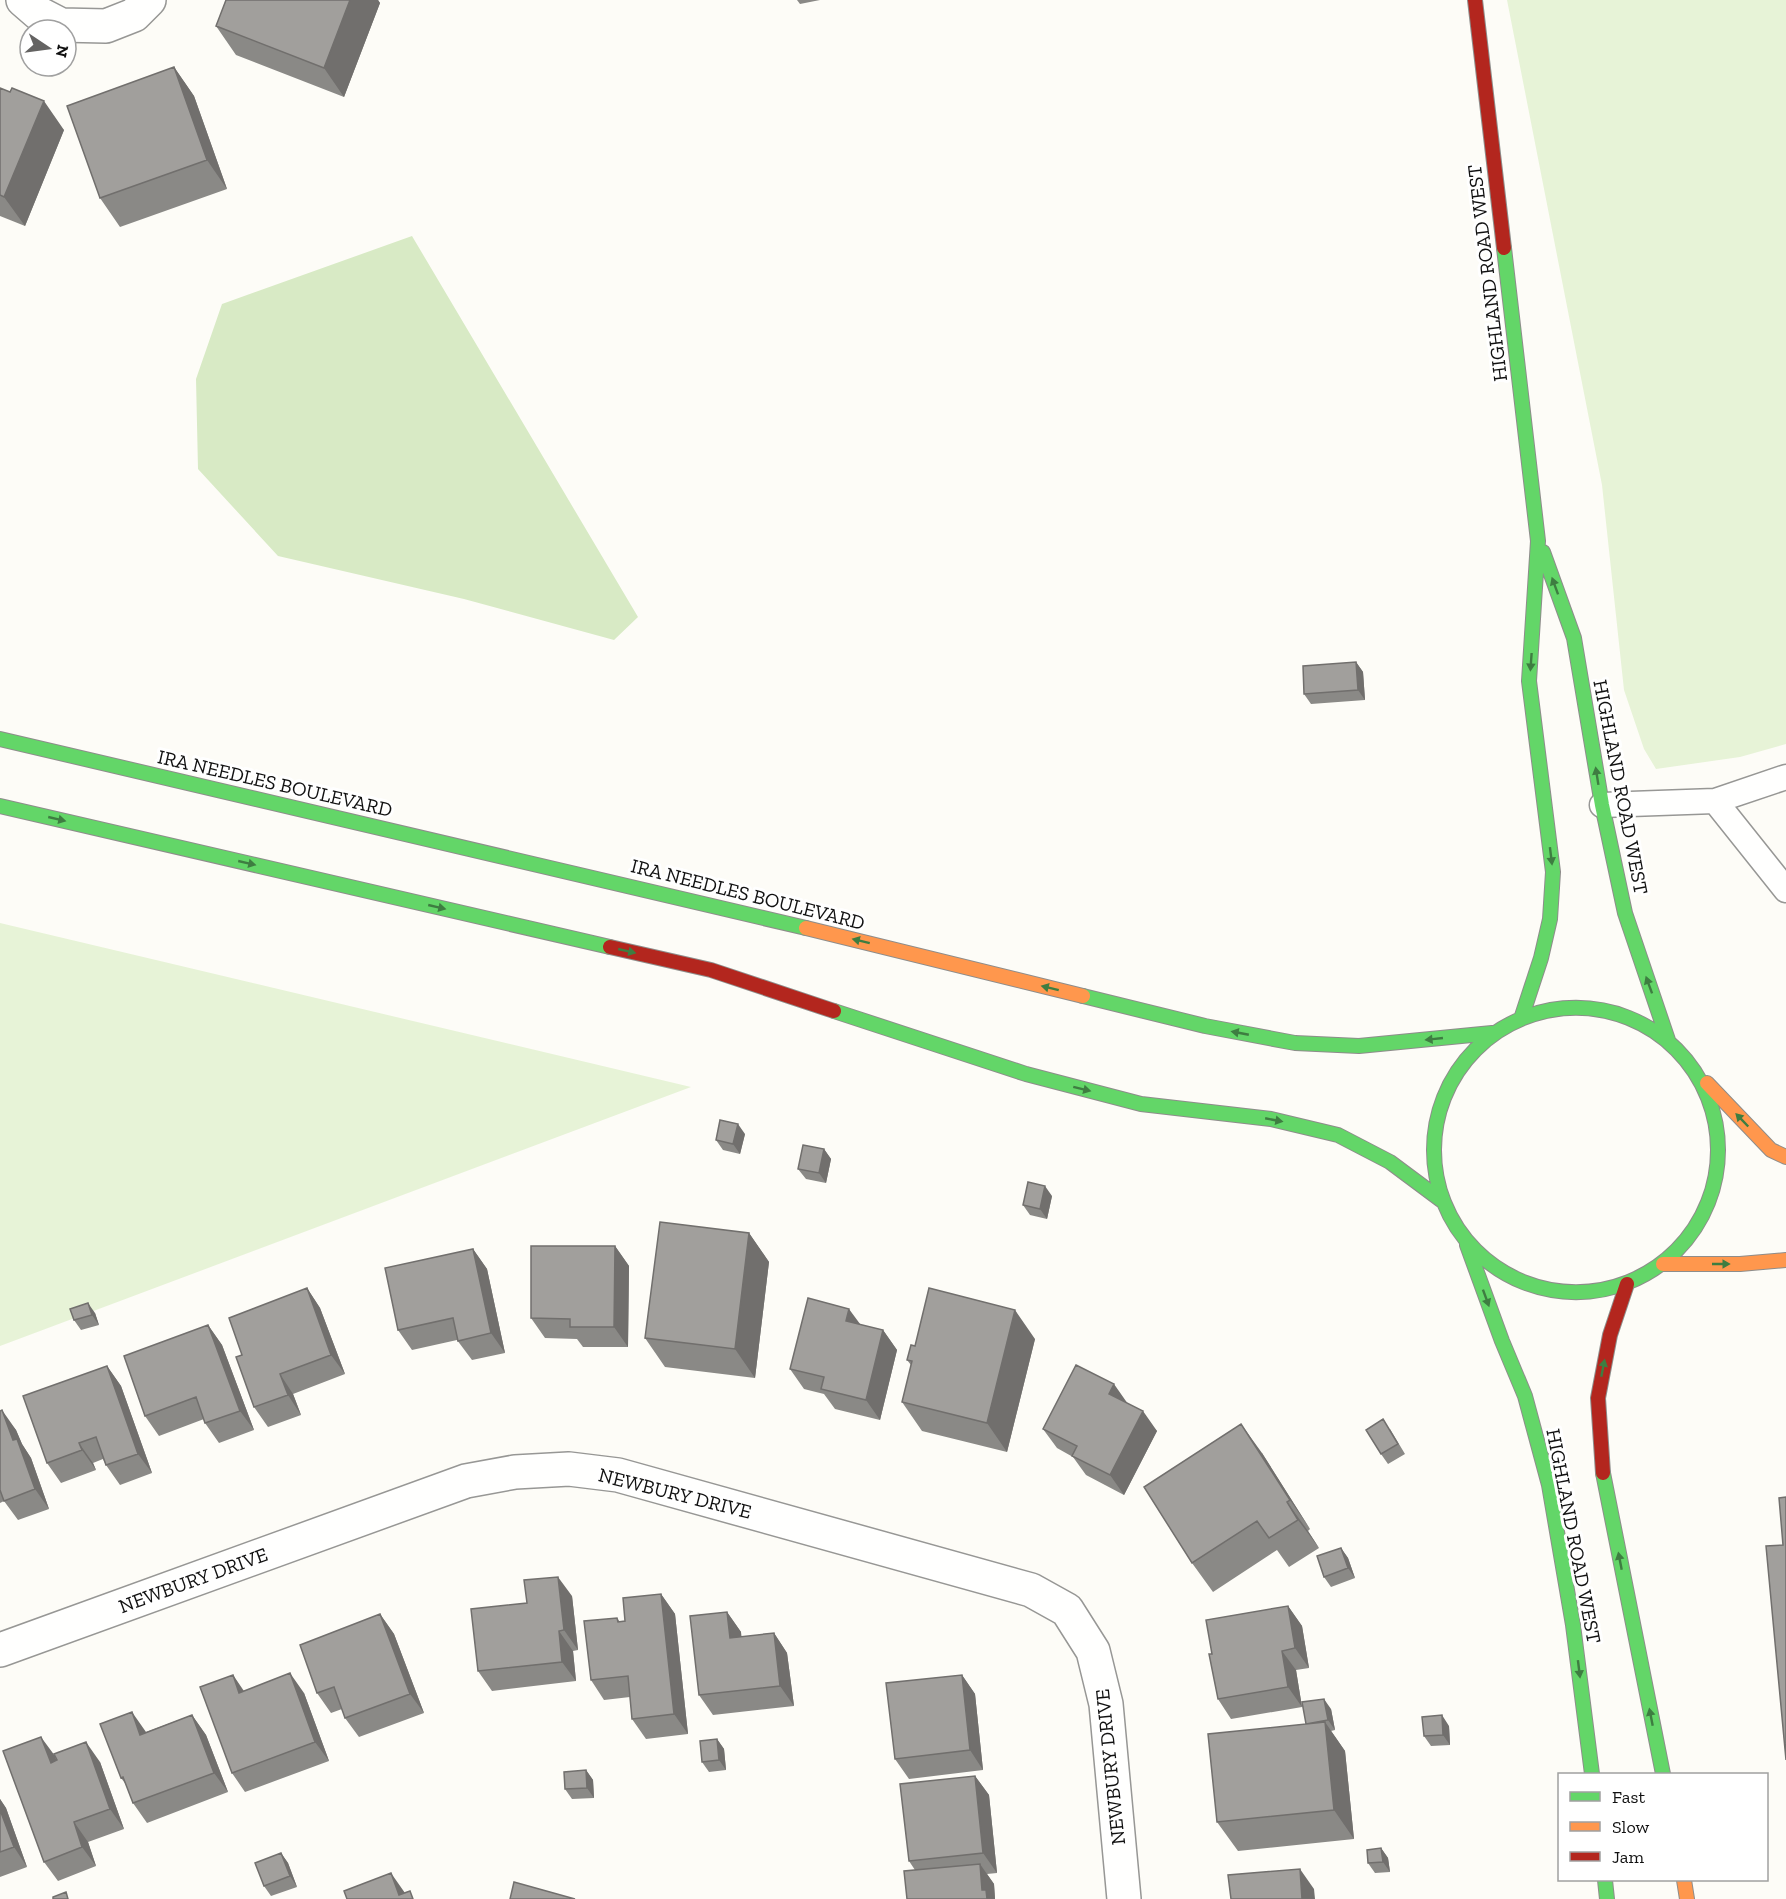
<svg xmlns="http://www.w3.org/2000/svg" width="1786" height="1899" viewBox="0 0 1786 1899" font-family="'Zilla Slab',serif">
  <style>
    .green { fill: #e7f3d7 }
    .forest { fill: #d8eac5 }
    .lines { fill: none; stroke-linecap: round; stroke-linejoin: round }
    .lane-casing { stroke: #979795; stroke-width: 27 }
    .street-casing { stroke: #979795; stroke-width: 36 }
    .fast-casing { stroke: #8e8d8b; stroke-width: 16 }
    .slow-casing { stroke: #8e8d8b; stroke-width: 16 }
    .jam-casing { stroke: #8e8d8b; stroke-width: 16 }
    .lane { stroke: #fffffe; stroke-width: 24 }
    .street { stroke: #fffffe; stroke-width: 33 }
    .fast { stroke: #63d668; stroke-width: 14 }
    .slow { stroke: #ff974d; stroke-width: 14 }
    .jam { stroke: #b3261e; stroke-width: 14 }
    .wall { fill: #8a8986 }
    .shaded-wall { fill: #716f6d }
    .building { fill: #a19f9c; stroke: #716f6d; stroke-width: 1.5 }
    .oneway { fill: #3e7d41 }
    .labels { text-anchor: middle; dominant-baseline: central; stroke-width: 6; stroke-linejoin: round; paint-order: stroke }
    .street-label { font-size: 20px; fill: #111; stroke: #fff }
  </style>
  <rect width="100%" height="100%" fill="#fdfcf7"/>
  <path class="green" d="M1507 0H1786V744L1740 757 1656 769 1644 749 1624 690 1602 485Z
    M0 923 691 1087 0 1346Z"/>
  <path class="forest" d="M412 236 638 617 614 640 464 599 278 556 198 469 196 379 222 304Z"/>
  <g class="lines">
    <defs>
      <path id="lane" d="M1715 801 1786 777
        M1602 805 1715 801 1786 890"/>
      <path id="street" d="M23 0 38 13 61 25 106 26 134 15 149 0
        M0 1650 466 1481 515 1472 569 1469 618 1475 1031 1590 1067 1610 1093 1651 1106 1704 1124 1899"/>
      <path id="fast" d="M1504 248 1538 541 1529 681 1553 872 1550 919 1541 958 1522 1016
        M1543 552 1574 638 1602 805 1625 913 1668 1040
        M0 739 806 928
        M0 806 610 947
        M1083 996 1205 1026 1295 1043 1359 1046 1492 1033
        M1434 1150a142 142 0 1 1 284 0a142 142 0 1 1-284 0Z
        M834 1011 1026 1074 1141 1104 1271 1119 1338 1135 1390 1162 1441 1200
        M1467 1245 1502 1341 1525 1396 1549 1485 1573 1625 1592 1774
        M1603 1473 1663 1774
        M1605 1880 1607 1899"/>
      <path id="slow" d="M806 928 1083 996
        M1707 1083 1771 1150 1786 1157
        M1663 1264H1740L1786 1260
        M1684 1880 1687 1899"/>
      <path id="jam" d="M1475 0 1504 248
        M610 947 711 970 834 1011
        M1603 1473 1598 1398 1610 1335 1627 1284"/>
    </defs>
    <use href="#lane" class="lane-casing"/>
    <use href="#street" class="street-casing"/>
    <use href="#fast" class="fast-casing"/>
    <use href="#slow" class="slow-casing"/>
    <use href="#jam" class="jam-casing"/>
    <use href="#lane" class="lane"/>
    <use href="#street" class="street"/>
    <use href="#fast" class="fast"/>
    <use href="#slow" class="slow"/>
    <use href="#jam" class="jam"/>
  </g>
  <path class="wall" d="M226 0H378L380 3 344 97 236 55 216 26Z
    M797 0H820L800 4Z
    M174 67 194 96 227 189 120 227 100 198Z
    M0 88 64 130 25 226 0 216Z
    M1356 662 1363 672 1365 700 1311 704 1304 694Z
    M745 1134 740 1154 723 1150 716 1140Z
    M824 1149 831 1159 826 1183 806 1179 798 1169Z
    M1052 1196 1047 1219 1030 1215 1023 1205Z
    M749 1233 769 1262 755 1378 665 1367 645 1338Z
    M615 1246 629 1266 628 1347H583L577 1339 545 1338 531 1318Z
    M473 1249 487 1269 505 1353 472 1360 457 1340 412 1350 398 1330Z
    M307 1288 320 1308 345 1374 293 1394 301 1415 268 1427 254 1407 242 1355Z
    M95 1313 99 1325 81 1330 74 1320Z
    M208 1325 222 1345 254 1430 219 1443 205 1423 204 1419 159 1436 145 1416Z
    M861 1325 883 1330 897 1350 880 1420 835 1409 824 1394 804 1389 790 1369Z
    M1035 1339 1007 1452 922 1431 902 1402 911 1365 907 1360 915 1346Z
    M107 1366 121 1386 152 1473 120 1485 106 1465 103 1459 93 1463 96 1470 61 1483 47 1463Z
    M1127 1403 1157 1431 1124 1495 1086 1475 1073 1457 1057 1448 1043 1429Z
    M0 1411 16 1430 22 1444 31 1458 49 1509 18 1520 4 1501 0 1503Z
    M1390 1429 1405 1454 1388 1464 1381 1454Z
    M1262 1453 1310 1529 1308 1531 1319 1548 1289 1567 1277 1550 1213 1592 1192 1563Z
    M1341 1548 1348 1558 1355 1578 1331 1587 1324 1577Z
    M661 1594 675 1614 688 1734 646 1739 632 1719 630 1697 604 1700 591 1680 617 1618 620 1622 625 1621Z
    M572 1596 578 1650 573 1651 576 1681 492 1691 478 1671 527 1603Z
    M1288 1606 1302 1626 1309 1668 1296 1670 1302 1707 1231 1719 1218 1699 1212 1654Z
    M727 1612 741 1632V1637L774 1633 787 1653 794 1706 713 1715 699 1695Z
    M380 1614 394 1634 424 1713 359 1737 345 1718 342 1709 331 1713 317 1693Z
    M233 1675 244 1691 304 1693 329 1761 245 1792 232 1773Z
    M962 1675 975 1694 983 1770 909 1779 895 1759Z
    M1331 1709 1335 1730 1331 1731 1345 1751 1354 1839 1238 1851 1217 1822 1306 1724Z
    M192 1715 206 1735 228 1792 147 1823 133 1803 128 1787 121 1778 146 1732Z
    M1449 1726 1450 1745 1431 1746 1424 1736Z
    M717 1739 724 1749 726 1770 709 1772 702 1762Z
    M55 1756 56 1761 100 1762 124 1829 88 1842 96 1866 58 1881 44 1862Z
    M586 1770 593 1780 594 1798 572 1799 565 1789Z
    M975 1776 989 1795 997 1873 987 1874 994 1884 995 1899H907L915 1870 909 1861Z
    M0 1799 6 1808 27 1867 0 1877Z
    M1381 1848 1388 1858 1390 1872 1375 1873 1368 1863Z
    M281 1853 288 1863 297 1887 271 1896 264 1886Z"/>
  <path class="shaded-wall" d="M350 0H378L380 3 344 97 324 68Z
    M174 67 194 96 227 189 207 160Z
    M44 101 64 130 25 226 4 197Z
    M1356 662 1363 672 1365 700 1358 690Z
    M738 1124 745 1134 740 1154 733 1144Z
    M824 1149 831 1159 826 1183 819 1173Z
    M1045 1186 1052 1196 1047 1219 1040 1209Z
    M749 1233 769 1262 755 1378 735 1349Z
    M615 1246 629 1266 628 1347 614 1327Z
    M473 1249 487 1269 505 1353 491 1333Z
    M307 1288 320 1308 345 1374 331 1355Z
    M88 1303 95 1313 99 1325 92 1315Z
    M849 1309 863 1328 846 1321Z
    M1015 1310 1035 1339 1007 1452 987 1423Z
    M208 1325 222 1345 254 1430 240 1411Z
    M883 1330 897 1350 880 1420 866 1400Z
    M107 1366 121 1386 152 1473 138 1454Z
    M280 1374 293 1394 301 1415 288 1395Z
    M1114 1384 1128 1404 1109 1394Z
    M2 1410 16 1430 22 1444 31 1458 49 1509 35 1489 13 1440Z
    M1143 1411 1157 1431 1124 1495 1110 1475Z
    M1241 1424 1262 1453 1310 1529 1290 1500Z
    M79 1443 93 1463 96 1470 82 1450Z
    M1287 1502 1308 1531 1319 1548 1298 1520Z
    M1341 1548 1348 1558 1355 1578 1348 1568Z
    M558 1577 572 1596 578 1650 564 1630Z
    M661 1594 675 1614 688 1734 674 1714Z
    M1288 1606 1302 1626 1309 1668 1295 1648Z
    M727 1612 741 1632 744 1658 730 1638Z
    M380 1614 394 1634 424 1713 410 1694Z
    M559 1631 573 1651 576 1681 562 1662Z
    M774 1633 787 1653 794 1706 780 1686Z
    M1282 1651 1296 1670 1302 1707 1288 1687Z
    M290 1673 304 1693 329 1761 315 1742Z
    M233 1675 246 1695 239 1693Z
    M962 1675 975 1694 983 1770 970 1750Z
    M1324 1699 1331 1709 1335 1730 1328 1720Z
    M132 1712 146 1732 154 1754 140 1735Z
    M192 1715 206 1735 228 1792 214 1773Z
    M1442 1715 1449 1726 1450 1745 1443 1735Z
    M1325 1722 1345 1751 1354 1839 1334 1810Z
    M41 1737 55 1756 64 1783 51 1763Z
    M717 1739 724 1749 726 1770 719 1760Z
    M86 1742 100 1762 124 1829 110 1809Z
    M586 1770 593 1780 594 1798 587 1788Z
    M975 1776 989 1795 997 1873 983 1853Z
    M0 1799 6 1808 27 1867 14 1847 0 1810Z
    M74 1822 88 1842 96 1866 82 1847Z
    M1381 1848 1388 1858 1390 1872 1383 1862Z
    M281 1853 288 1863 297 1887 290 1876Z
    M980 1864 994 1884 995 1899H987L982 1890Z
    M1300 1869 1314 1889 1315 1899H1302Z
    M391 1873 405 1893 399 1895Z"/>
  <path class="building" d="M226 0H350L324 68 216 26Z
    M174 67 207 160 100 198 67 106Z
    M0 88 10 92 12 88 44 101 4 197 0 195Z
    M1356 662 1358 690 1304 694 1303 666Z
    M720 1120 738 1124 733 1144 716 1140Z
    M803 1145 824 1149 819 1173 798 1169Z
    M1028 1182 1045 1186 1040 1209 1023 1205Z
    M660 1222 749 1233 735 1349 645 1338Z
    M531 1246H615L614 1327H570V1319L531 1318Z
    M473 1249 491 1333 458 1341 453 1318 398 1330 385 1268Z
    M307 1288 331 1355 280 1374 288 1395 254 1407 236 1357 242 1355 229 1318Z
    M929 1288 1015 1310 987 1423 902 1402 912 1361 907 1360 911 1345 915 1346Z
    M808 1298 849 1309 846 1321 883 1330 866 1400 821 1389 824 1377 790 1369Z
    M88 1303 92 1315 74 1320 70 1309Z
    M208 1325 240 1411 205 1423 196 1397 145 1416 124 1356Z
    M1076 1365 1114 1384 1109 1394 1143 1411 1110 1475 1072 1456 1077 1446 1043 1429Z
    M107 1366 138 1454 106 1465 96 1437 79 1443 82 1450 47 1463 23 1396Z
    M2 1410 13 1440 17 1439 35 1489 4 1501 0 1490V1411Z
    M1383 1419 1398 1444 1381 1454 1366 1430Z
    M1241 1424 1290 1500 1287 1502 1298 1520 1269 1538 1257 1521 1192 1563 1144 1487Z
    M1786 1497V1760L1766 1546 1783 1545 1779 1498Z
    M1341 1548 1348 1568 1324 1577 1317 1556Z
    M558 1577 564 1630 559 1631 562 1662 478 1671 471 1609 527 1603 524 1580Z
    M661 1594 674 1714 632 1719 628 1676 591 1680 584 1621 617 1618 618 1622 625 1621 623 1598Z
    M1288 1606 1295 1648 1282 1651 1288 1687 1218 1699 1209 1654H1212L1206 1620Z
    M727 1612 730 1638 774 1633 780 1686 699 1695 690 1616Z
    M380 1614 410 1694 345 1718 334 1687 317 1693 300 1645Z
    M290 1673 315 1742 232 1773 200 1687 233 1675 239 1693Z
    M962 1675 970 1750 895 1759 886 1683Z
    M1324 1699 1328 1720 1306 1724 1302 1702Z
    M132 1712 140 1735 192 1715 214 1773 133 1803 123 1777 121 1778 100 1724Z
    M1442 1715 1443 1735 1424 1736 1422 1717Z
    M1325 1722 1334 1810 1217 1822 1208 1734Z
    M41 1737 51 1763 57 1760 54 1754 86 1742 110 1809 74 1822 82 1847 44 1862 3 1751Z
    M717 1739 719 1760 702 1762 700 1741Z
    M586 1770 587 1788 565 1789 564 1772Z
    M975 1776 983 1853 909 1861 900 1784Z
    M0 1810 14 1847 0 1852Z
    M1381 1848 1383 1862 1368 1863 1367 1850Z
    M281 1853 290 1876 264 1886 255 1863Z
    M980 1864 982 1890H986L987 1899H907L904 1871Z
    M1300 1869 1302 1899H1231L1228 1875Z
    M391 1873 399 1895 410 1891 413 1899H347L344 1891Z
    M514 1882 575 1899H510Z
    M66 1892 68 1899H53V1897Z"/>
  <defs><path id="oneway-solid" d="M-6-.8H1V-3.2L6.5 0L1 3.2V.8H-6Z" transform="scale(1.5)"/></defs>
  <g class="oneway">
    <use href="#oneway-solid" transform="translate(1555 586) rotate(-110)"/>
    <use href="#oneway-solid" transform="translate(1531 662) rotate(94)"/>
    <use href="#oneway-solid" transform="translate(1597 776) rotate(-99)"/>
    <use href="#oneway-solid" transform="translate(57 819) rotate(13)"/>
    <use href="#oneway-solid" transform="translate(1551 856) rotate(83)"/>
    <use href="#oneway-solid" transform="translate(247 863) rotate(13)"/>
    <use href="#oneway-solid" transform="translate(437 907) rotate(13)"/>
    <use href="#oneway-solid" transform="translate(861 941) rotate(-166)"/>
    <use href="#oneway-solid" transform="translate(627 951) rotate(13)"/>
    <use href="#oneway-solid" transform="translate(1649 985) rotate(-110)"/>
    <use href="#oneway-solid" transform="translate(1050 988) rotate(-166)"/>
    <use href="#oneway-solid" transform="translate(1240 1033) rotate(-169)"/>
    <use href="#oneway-solid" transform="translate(1434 1039) rotate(174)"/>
    <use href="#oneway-solid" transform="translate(1082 1089) rotate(14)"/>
    <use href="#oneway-solid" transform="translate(1274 1120) rotate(11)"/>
    <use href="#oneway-solid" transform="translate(1742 1120) rotate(-134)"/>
    <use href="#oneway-solid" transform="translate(1721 1264)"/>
    <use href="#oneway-solid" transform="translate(1486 1298) rotate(70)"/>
    <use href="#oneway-solid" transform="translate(1603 1368) rotate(-79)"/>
    <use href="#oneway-solid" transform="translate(1620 1561) rotate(-101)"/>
    <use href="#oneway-solid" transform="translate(1579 1669) rotate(83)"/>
    <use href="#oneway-solid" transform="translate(1651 1717) rotate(-101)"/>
  </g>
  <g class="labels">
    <g class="street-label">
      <text transform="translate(1487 273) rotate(-97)">HIGHLAND ROAD WEST</text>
      <text transform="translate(275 783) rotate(13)">IRA NEEDLES BOULEVARD</text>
      <text transform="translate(1621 787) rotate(79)">HIGHLAND ROAD WEST</text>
      <text transform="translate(748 894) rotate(14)">IRA NEEDLES BOULEVARD</text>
      <text transform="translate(675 1493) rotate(14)">NEWBURY DRIVE</text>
      <text transform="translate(1574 1536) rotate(79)">HIGHLAND ROAD WEST</text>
      <text transform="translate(193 1580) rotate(-20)">NEWBURY DRIVE</text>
      <text transform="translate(1110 1767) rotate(-96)">NEWBURY DRIVE</text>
    </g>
  </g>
  <rect x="1558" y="1773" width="210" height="108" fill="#ffffff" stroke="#a0a0a0" stroke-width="1.5"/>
  <rect x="1570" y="1792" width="30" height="9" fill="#63d668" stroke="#a0a0a0" stroke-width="1.5"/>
  <text x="1612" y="1803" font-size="18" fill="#111111">Fast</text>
  <rect x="1570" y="1822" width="30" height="9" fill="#ff974d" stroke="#a0a0a0" stroke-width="1.5"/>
  <text x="1612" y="1833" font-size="18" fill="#111111">Slow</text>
  <rect x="1570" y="1852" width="30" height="9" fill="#b3261e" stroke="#a0a0a0" stroke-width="1.5"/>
  <text x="1612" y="1863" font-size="18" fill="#111111">Jam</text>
  <g transform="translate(48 48) rotate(103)"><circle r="28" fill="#ffffff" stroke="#a0a0a0" stroke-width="1.5"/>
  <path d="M0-4.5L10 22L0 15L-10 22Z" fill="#646362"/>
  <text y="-9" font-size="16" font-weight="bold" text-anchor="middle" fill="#111111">N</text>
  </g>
</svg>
